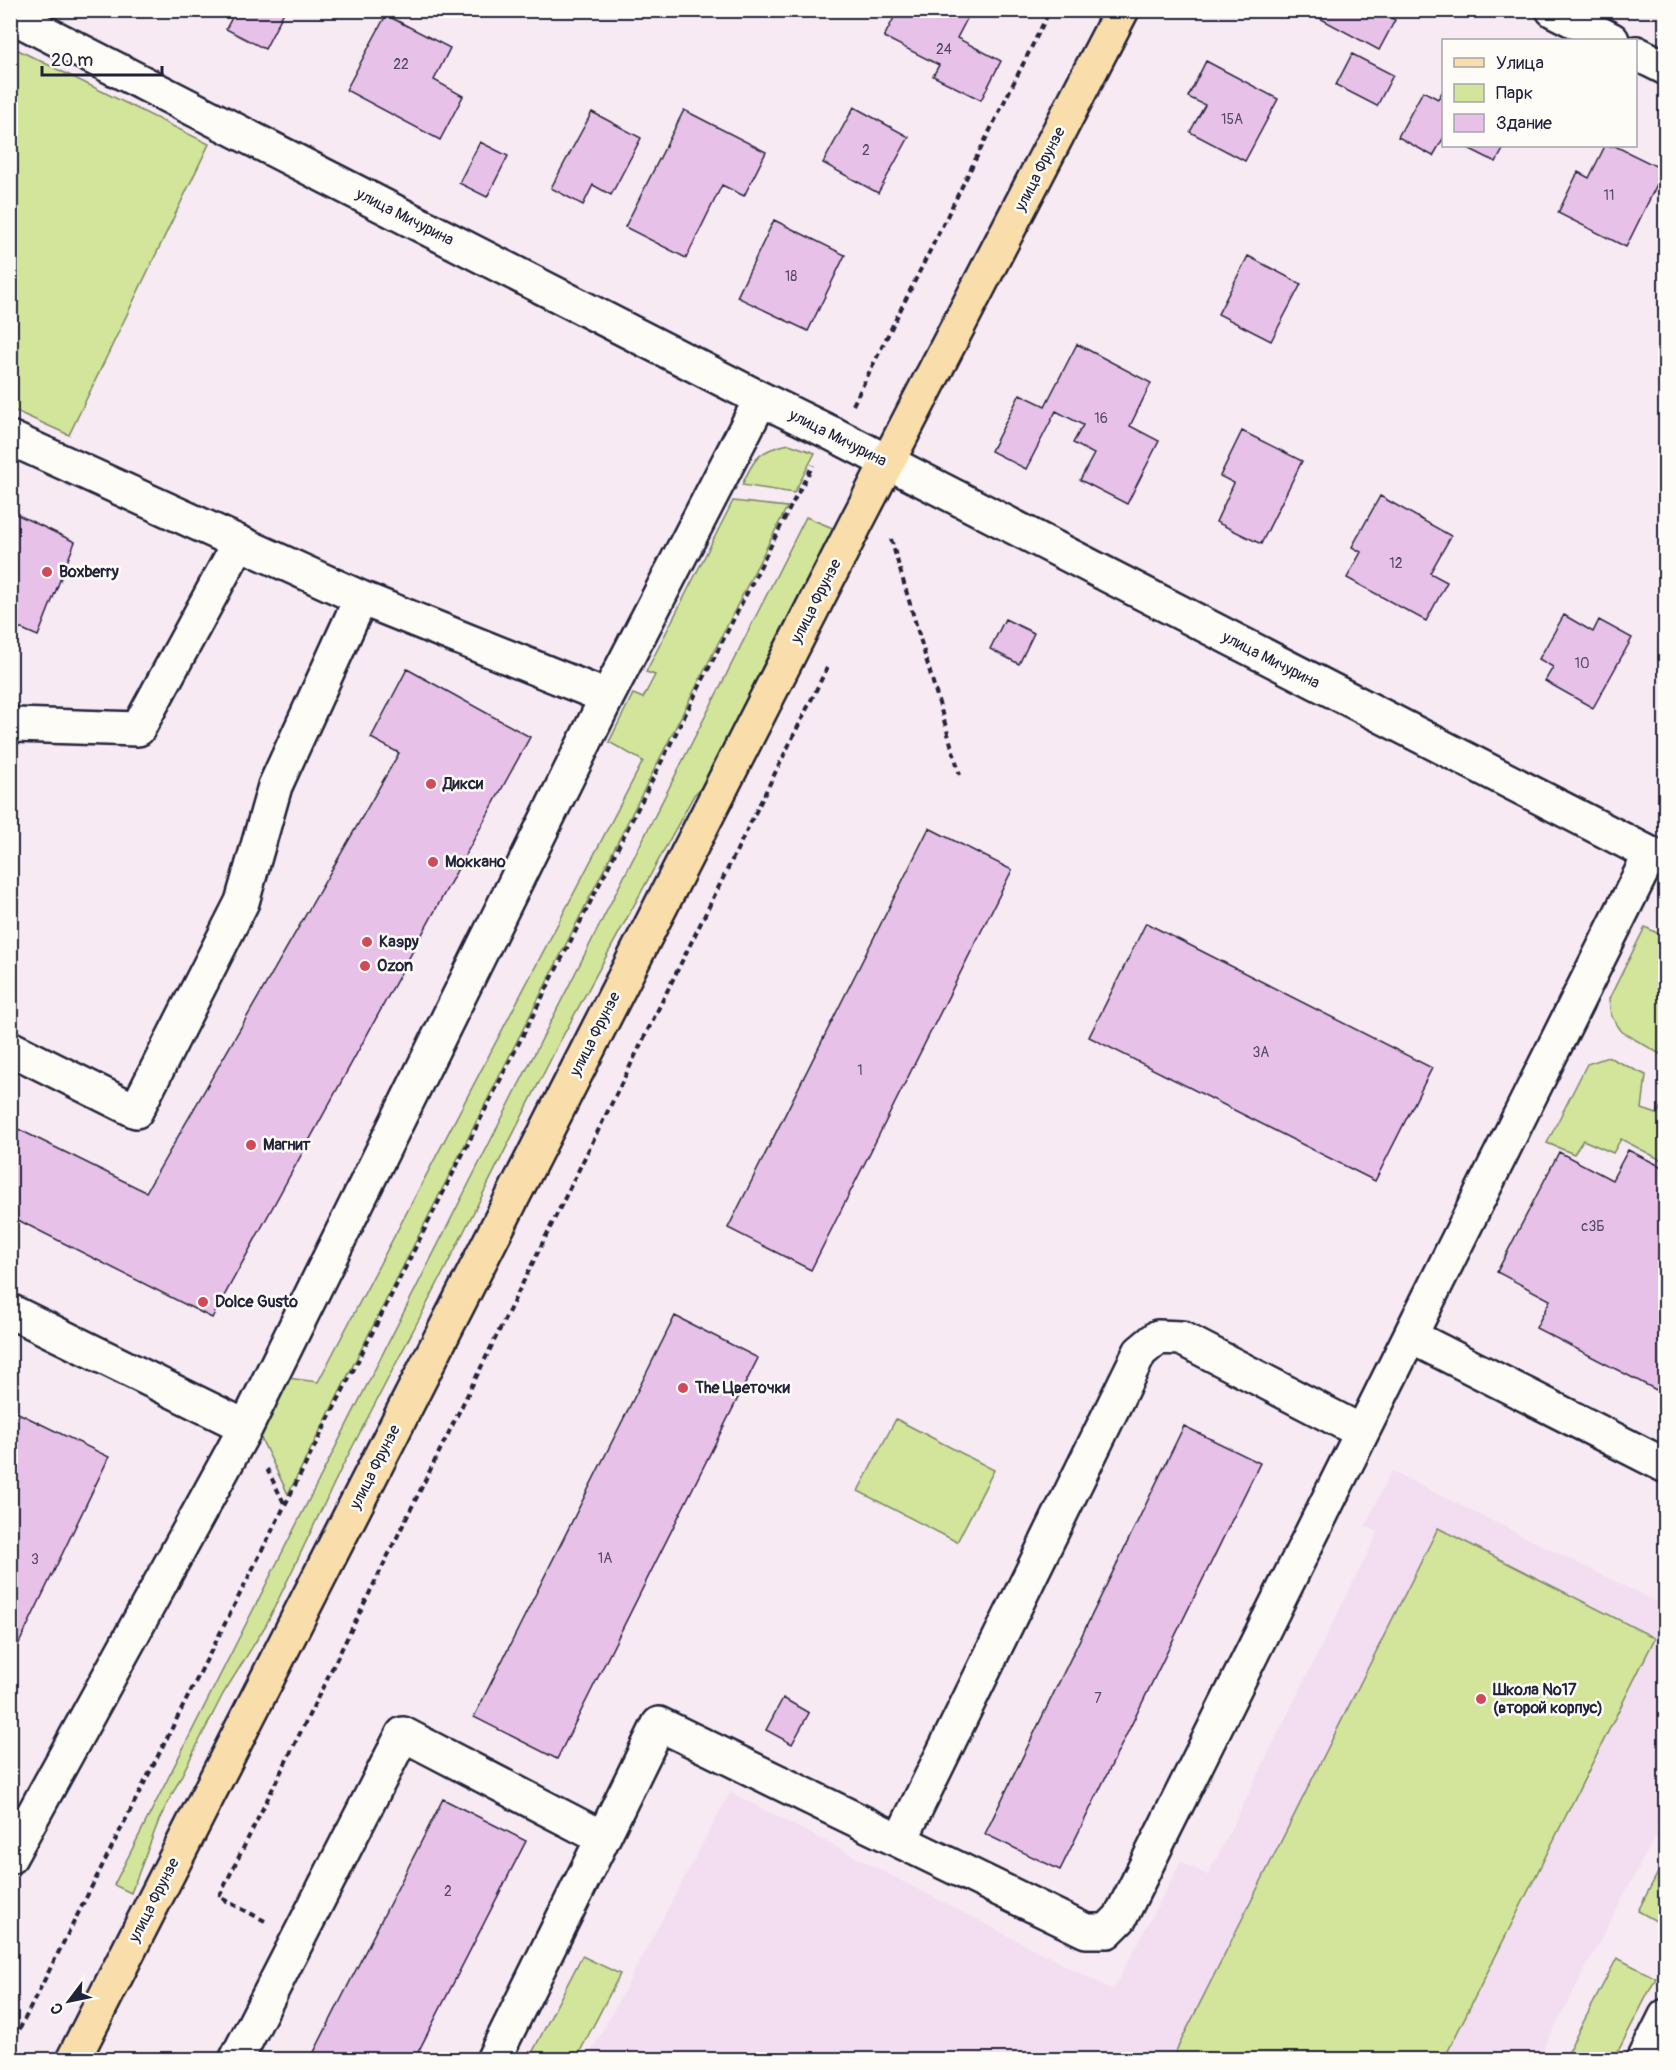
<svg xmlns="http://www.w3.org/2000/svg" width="1676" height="2070" viewBox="0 0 1676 2070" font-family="Pangolin,sans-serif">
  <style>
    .built { fill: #f2def0 }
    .green { fill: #d2e59a; stroke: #7a846a; stroke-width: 1.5 }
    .building { fill: #e8c1e9; stroke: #22223b; stroke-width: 1.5 }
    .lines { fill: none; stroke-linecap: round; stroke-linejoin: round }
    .minor-casing { stroke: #22223b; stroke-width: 38 }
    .major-casing { stroke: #22223b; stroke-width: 38 }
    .path { stroke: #22223b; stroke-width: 4; stroke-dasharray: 6 4.5; stroke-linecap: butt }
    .minor { stroke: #fdfcf7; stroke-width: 33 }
    .major { stroke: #f9deab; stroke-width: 33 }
    .poi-dot { fill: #d1495b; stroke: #fdfcf7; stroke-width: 2 }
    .labels { text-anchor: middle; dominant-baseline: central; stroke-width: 5; stroke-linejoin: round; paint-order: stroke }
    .number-label { font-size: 14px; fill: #544a66 }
    .street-label { font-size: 16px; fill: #22223b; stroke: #fdfcf7 }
    .poi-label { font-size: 16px; font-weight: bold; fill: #22223b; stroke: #fdfcf7; text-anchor: start }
  </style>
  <rect width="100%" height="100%" fill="#f7eaf3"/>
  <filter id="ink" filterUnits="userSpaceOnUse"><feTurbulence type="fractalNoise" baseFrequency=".0167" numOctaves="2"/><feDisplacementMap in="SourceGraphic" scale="12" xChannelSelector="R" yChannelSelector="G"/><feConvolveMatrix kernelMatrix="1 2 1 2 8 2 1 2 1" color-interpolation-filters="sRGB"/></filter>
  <g filter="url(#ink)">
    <path class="built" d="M1391 1471 1665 1606V1818L1538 2059 587 2060 730 1792 1113 1990 1181 1862 1208 1875 1378 1532 1365 1526Z"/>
    <path class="green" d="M10 46 209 144 69 435 11 409Z
      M789 444 815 453 794 493 742 485C754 458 759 450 789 444Z
      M733 501 787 507 288 1494 255 1426 280 1377 318 1382 643 761 609 742 633 694 643 698 655 675 646 672Z
      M806 517 835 529 707 782 694 795 558 1045 443 1273 341 1469 266 1625 223 1694 159 1820 131 1893 114 1885Z
      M1645 927 1665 937V1057L1622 1032 1611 1016 1609 999Z
      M1608 1057 1646 1075 1642 1109 1657 1114 1665 1099V1162L1621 1139 1613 1153 1583 1140 1574 1154 1547 1143 1587 1064Z
      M896 1419 994 1470 957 1542 858 1491Z
      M1438 1528 1655 1638 1444 2059H1172Z
      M1665 1859V1926L1638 1911Z
      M582 1956 620 1974 576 2059H529Z
      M1617 1958 1656 1978 1614 2059H1564Z"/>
    <path class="building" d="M236 10H285L265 49 226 29Z
      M898 10 971 11 957 38 1001 61 981 100 933 76 939 65 884 37Z
      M1311 10H1377L1395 20 1379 50 1310 13Z
      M386 15 450 48 434 80 463 96 440 140 346 90Z
      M1352 54 1393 75 1377 106 1336 85Z
      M1206 61 1278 99 1245 161 1190 132 1205 105 1188 97Z
      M1444 89V137L1433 156 1398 137 1423 91 1438 99Z
      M854 107 909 137 878 193 823 163Z
      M684 110 766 152 744 196 722 185 686 258 625 227Z
      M592 112 641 138 611 195 593 185 583 205 551 188Z
      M480 142 508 156 487 197 459 183Z
      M1464 146H1505L1496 162Z
      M1605 146H1615L1664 170 1626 247 1558 213 1578 172 1589 178Z
      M774 220 845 255 808 331 737 297Z
      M1248 256 1301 284 1271 341 1218 314Z
      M1077 344 1151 383 1130 426 1159 441 1127 504 1080 480 1094 454 1073 443 1083 425 1056 411 1026 469 991 451 1020 394 1045 406Z
      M1242 431 1302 461 1261 544 1216 522 1234 483 1220 476Z
      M1380 496 1451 536 1430 573 1447 582 1426 621 1347 578 1361 552 1352 547Z
      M10 511 75 542 38 636 10 624Z
      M1564 615 1593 632 1599 620 1632 638 1593 708 1545 681 1553 667 1539 659Z
      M1005 619 1034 633 1019 664 990 649Z
      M407 669 530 737 212 1318 10 1216V1125L146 1192 399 753 371 738Z
      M929 828 1012 870 811 1270 728 1228Z
      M1146 923 1432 1068 1375 1181 1089 1037Z
      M1628 1150 1666 1169V1395L1536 1328 1550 1300 1497 1272 1559 1152 1612 1180Z
      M675 1316 758 1358 557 1759 474 1717Z
      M10 1409 109 1457 10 1662Z
      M1184 1426 1260 1463 1060 1870 985 1834Z
      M783 1698 809 1713 792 1744 766 1730Z
      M443 1799 526 1841 414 2060H310Z"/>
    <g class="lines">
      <defs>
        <path id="minor" d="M1553 10 1612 40
          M10 15 761 399 831 433 1666 862
          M1636 53 1666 68
          M10 438 361 598 607 697
          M10 723 15 725 138 729 239 543
          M1650 855 1410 1336 1666 1466
          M10 1048 136 1111 242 902 275 786 361 598
          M10 1311 246 1427 607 697 761 399
          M900 1841 1140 1352 1158 1337 1181 1338 1362 1432
          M10 1857 246 1427
          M236 2060 403 1734 603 1838 659 1724 1086 1931H1107L1120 1918 1410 1336
          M493 2060 603 1838
          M1644 2060 1666 2016"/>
        <path id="major" d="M73 2060 857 521 1122 10"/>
      </defs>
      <use href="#minor" class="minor-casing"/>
      <use href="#major" class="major-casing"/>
      <path class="path" d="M853 405 1050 10
        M891 539 960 775
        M267 1469 285 1505
        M265 1921 219 1897 827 668
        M10 2048 792 504 813 465"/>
      <use href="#minor" class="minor"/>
      <use href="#major" class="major"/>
    </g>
  </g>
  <g class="poi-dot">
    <circle cx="47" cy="572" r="6"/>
    <circle cx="431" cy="784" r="6"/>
    <circle cx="433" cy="862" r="6"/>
    <circle cx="367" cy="942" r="6"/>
    <circle cx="365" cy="966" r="6"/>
    <circle cx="251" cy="1145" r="6"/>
    <circle cx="203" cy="1302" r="6"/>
    <circle cx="683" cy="1388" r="6"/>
    <circle cx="1481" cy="1699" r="6"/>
  </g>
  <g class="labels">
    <g class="number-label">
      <text x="944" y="49">24</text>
      <text x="401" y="64">22</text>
      <text x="1232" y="119">15А</text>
      <text x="866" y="150">2</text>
      <text x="1609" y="195">11</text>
      <text x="791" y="276">18</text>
      <text x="1101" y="418">16</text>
      <text x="1396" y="563">12</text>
      <text x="1582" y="663">10</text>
      <text x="1261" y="1052">3А</text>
      <text x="860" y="1070">1</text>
      <text x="1593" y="1226">с3Б</text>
      <text x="605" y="1558">1А</text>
      <text x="35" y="1559">3</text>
      <text x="1098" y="1698">7</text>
      <text x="448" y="1891">2</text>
    </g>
    <g class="street-label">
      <text transform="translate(1040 169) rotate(-63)">улица Фрунзе</text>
      <text transform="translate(405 217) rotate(27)">улица Мичурина</text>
      <text transform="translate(838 438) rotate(27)">улица Мичурина</text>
      <text transform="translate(816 601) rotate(-63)">улица Фрунзе</text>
      <text transform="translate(1271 660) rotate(27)">улица Мичурина</text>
      <text transform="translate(595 1034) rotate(-63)">улица Фрунзе</text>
      <text transform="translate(375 1467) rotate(-63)">улица Фрунзе</text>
      <text transform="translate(154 1900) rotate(-63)">улица Фрунзе</text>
    </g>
    <g class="poi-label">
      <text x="59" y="572">Boxberry</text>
      <text x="443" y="784">Дикси</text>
      <text x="445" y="862">Моккано</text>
      <text x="379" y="942">Каэру</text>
      <text x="377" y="966">Ozon</text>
      <text x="263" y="1145">Магнит</text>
      <text x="215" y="1302">Dolce Gusto</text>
      <text x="695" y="1388">The Цветочки</text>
      <text x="1493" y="1690">Школа №17<tspan x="1493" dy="18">(второй корпус)</tspan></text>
    </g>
  </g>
  <rect width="1676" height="2070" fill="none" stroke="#fdfcf7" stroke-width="36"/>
  <rect x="18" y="18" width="1640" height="2034" fill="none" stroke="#22223b" stroke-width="2" filter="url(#ink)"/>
  <rect x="1442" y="39" width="195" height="108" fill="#fdfcf7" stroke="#a5a5ac" stroke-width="1.5"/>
  <rect x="1454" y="58" width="30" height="9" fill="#f9deab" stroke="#a5a5ac" stroke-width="1.5"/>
  <text x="1496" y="69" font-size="18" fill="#22223b">Улица</text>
  <rect x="1454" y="84" width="30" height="18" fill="#d2e59a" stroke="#a5a5ac" stroke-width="1.5"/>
  <text x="1496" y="99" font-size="18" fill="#22223b">Парк</text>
  <rect x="1454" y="114" width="30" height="18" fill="#e8c1e9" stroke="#a5a5ac" stroke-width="1.5"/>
  <text x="1496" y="129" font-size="18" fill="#22223b">Здание</text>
  <g transform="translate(69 2001) rotate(238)" stroke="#fdfcf7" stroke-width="4.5" paint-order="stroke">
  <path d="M0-4.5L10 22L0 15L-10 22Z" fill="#22223b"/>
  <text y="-9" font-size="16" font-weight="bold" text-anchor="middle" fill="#22223b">С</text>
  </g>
  <path d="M42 66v9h120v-9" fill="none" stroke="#22223b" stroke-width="3"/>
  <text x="51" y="66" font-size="18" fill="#22223b" stroke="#fdfcf7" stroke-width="4.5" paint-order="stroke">20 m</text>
</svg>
